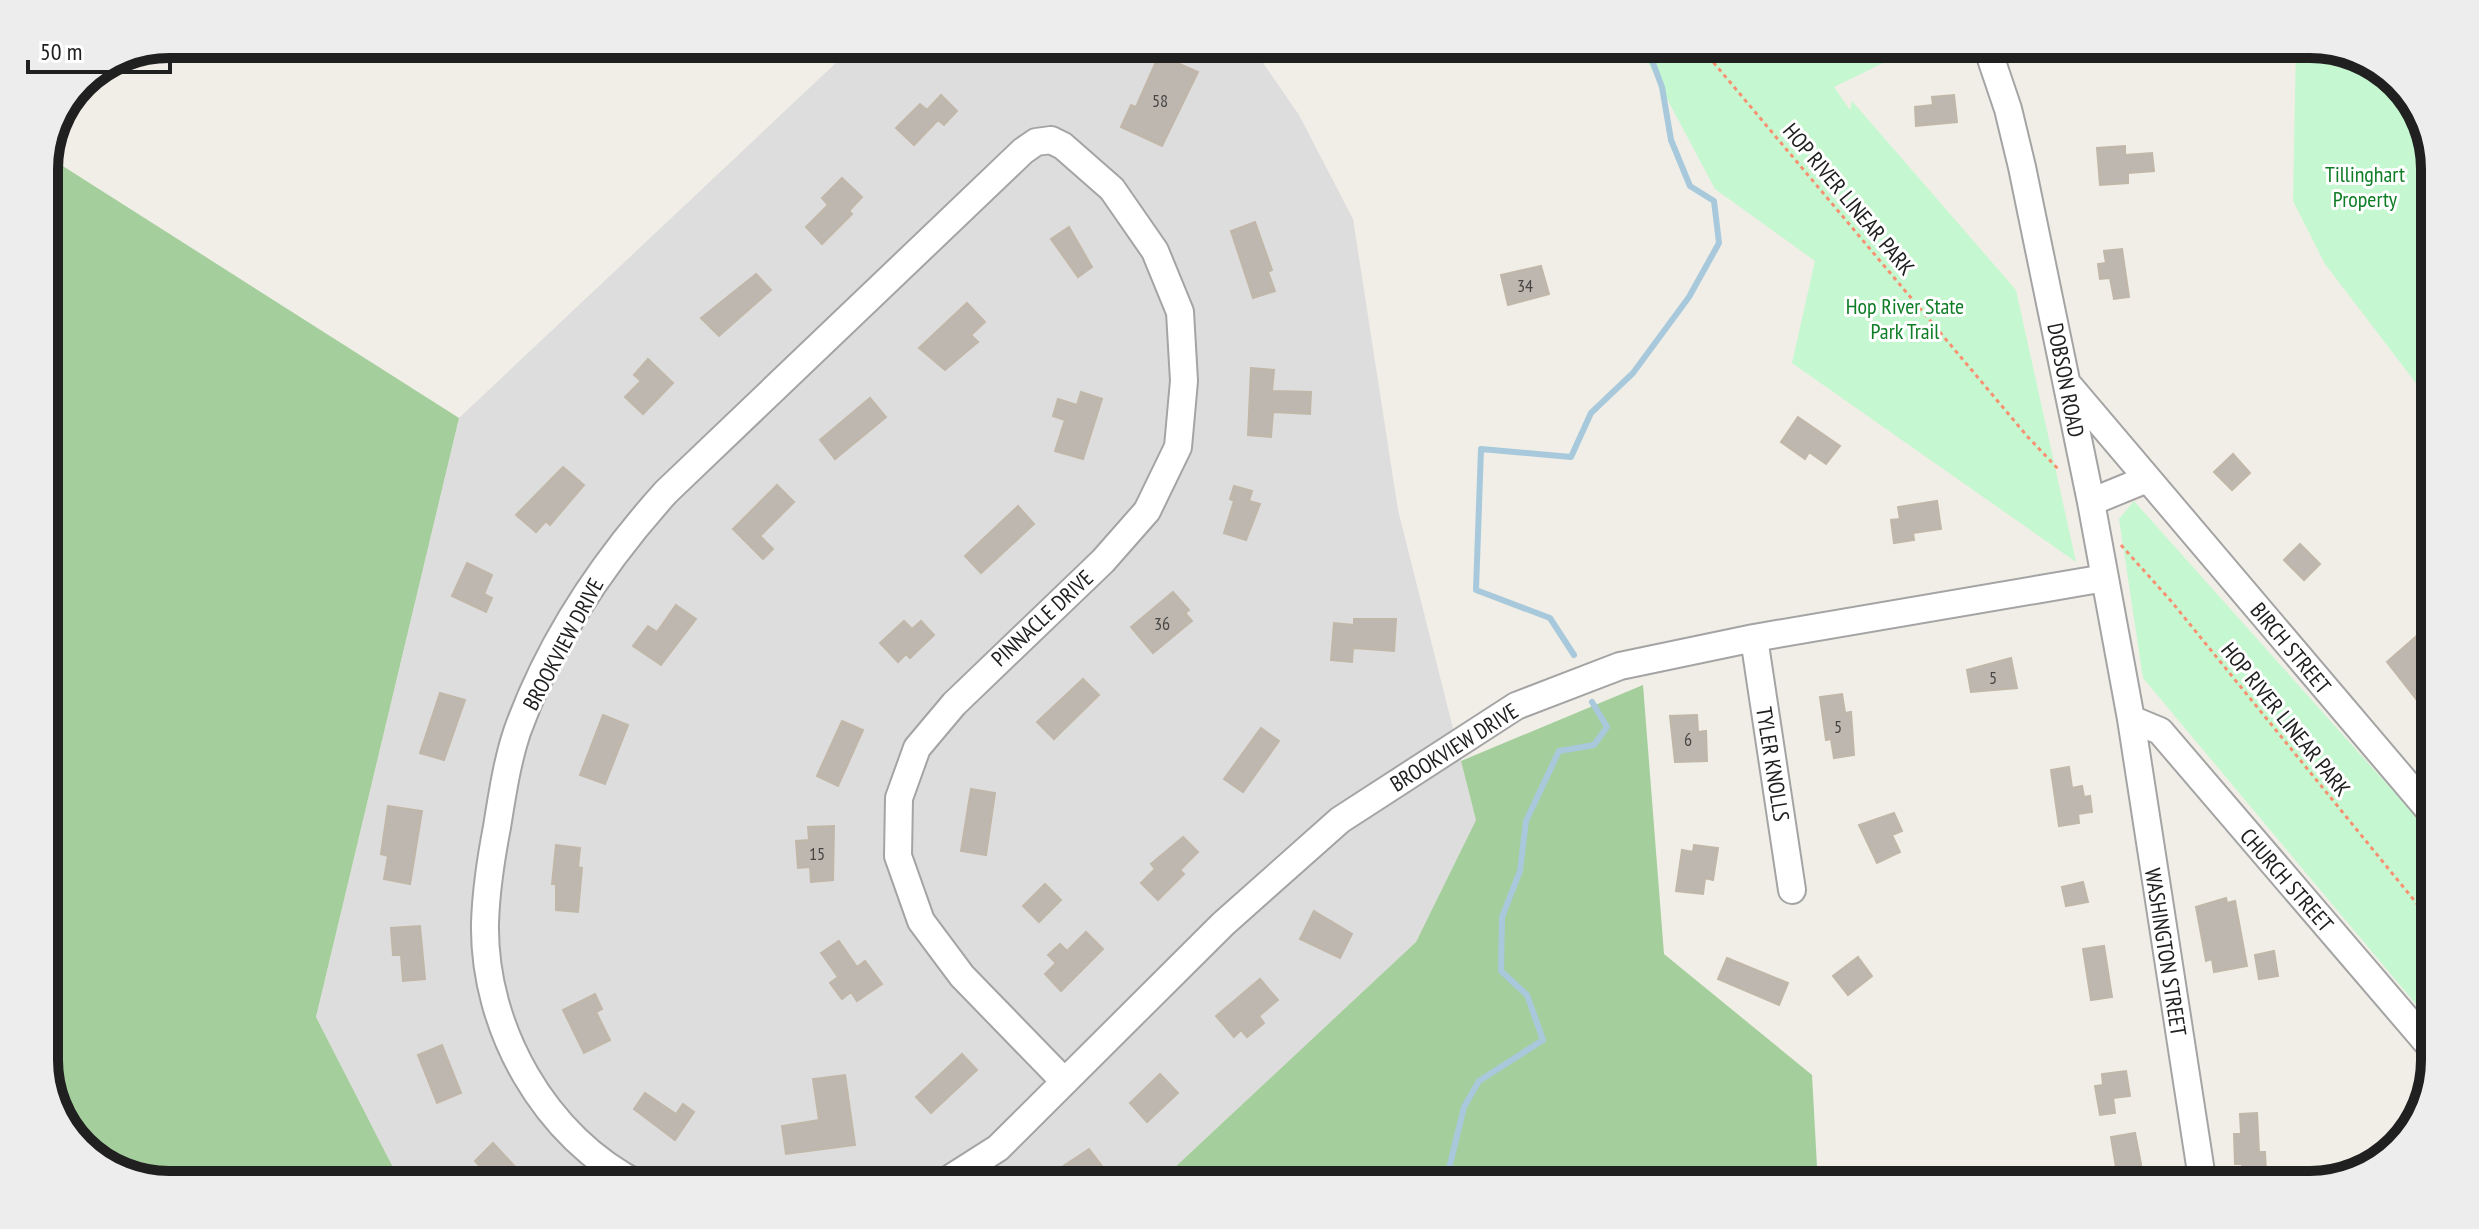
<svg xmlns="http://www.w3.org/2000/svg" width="2479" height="1229" viewBox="0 0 2479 1229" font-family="'PT Sans Narrow',sans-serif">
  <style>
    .residential { fill: #dedddd }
    .forest { fill: #a4ce9c }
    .park { fill: #c5f8d0 }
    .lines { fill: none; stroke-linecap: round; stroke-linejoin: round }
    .stream { stroke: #a8c9dc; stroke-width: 6 }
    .building { fill: #bdb7b0; stroke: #c1b7a9; stroke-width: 2 }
    .minor-casing { stroke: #a4a4a4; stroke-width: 30 }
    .path { stroke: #f79071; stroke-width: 3; stroke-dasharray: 4 4; stroke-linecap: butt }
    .minor { stroke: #fff; stroke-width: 26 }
    .labels { text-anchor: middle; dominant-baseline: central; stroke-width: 6; stroke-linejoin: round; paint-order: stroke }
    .number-label { font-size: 18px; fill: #474644 }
    .park-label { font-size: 22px; fill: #0e7d26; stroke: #fff }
    .street-label { font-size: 22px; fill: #202020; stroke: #fff }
    .rim { fill: none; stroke: #202020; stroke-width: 10 }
  </style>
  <rect width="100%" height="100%" fill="#f0eee6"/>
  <path class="residential" d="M856 44H1250L1299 115 1353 219 1398 510 1476 820 1416 942 1156 1185H402L316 1017 459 418Z"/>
  <path class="forest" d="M47 156 459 418 316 1017 402 1185H169L114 1172 65 1130 44 1068Z
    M1643 685 1664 954 1812 1075 1818 1185H1156L1416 942 1476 820 1461 761Z"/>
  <path class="park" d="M1638 44H1922L1834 87 1850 110 1852 101 2016 290 2076 562 1792 363 1815 261 1715 189Z
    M2296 44 2365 57 2414 99 2435 162V408L2325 264 2293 201Z
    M2134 501 2435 838V1027L2143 678 2119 519Z"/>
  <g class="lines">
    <path class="stream" d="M1574 655 1550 618 1476 590 1481 449 1571 457 1591 413 1633 373 1689 297 1719 243 1714 201 1690 186 1671 140 1662 87 1646 44
      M1445 1185 1464 1107 1479 1081 1543 1040 1527 995 1501 971 1502 917 1520 871 1526 821 1559 751 1594 745 1607 727 1592 702"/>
  </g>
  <path class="building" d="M1159 55 1198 72 1162 146 1121 127 1131 105 1136 107Z
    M941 95 957 111 944 125 938 120 914 145 896 128 920 104 927 110Z
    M1954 95 1957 122 1916 126 1915 107 1933 105 1932 97Z
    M2125 146V155L2152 153 2154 171 2128 173V183L2100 185 2097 148Z
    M842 178 862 197 849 211 852 214 822 244 806 227 828 205 822 198Z
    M1255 222 1272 270 1268 272 1275 291 1253 298 1231 231Z
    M1069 227 1092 267 1078 277 1051 239Z
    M2122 249 2129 297 2114 299 2110 278 2100 279 2098 264 2106 263 2104 251Z
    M1541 266 1549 294 1508 305 1501 275Z
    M756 274 771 290 719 336 701 318Z
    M967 303 985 322 971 335 978 342 945 370 919 348Z
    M648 359 673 383 643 414 625 397 641 381 634 375Z
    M1251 368 1274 370 1272 391 1311 392 1310 414 1273 412 1271 437 1248 435Z
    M1081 392 1102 399 1083 459 1055 451 1065 420 1053 416 1058 399 1077 405Z
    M870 398 886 417 835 459 820 440Z
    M1798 417 1840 446 1826 464 1809 452 1805 459 1781 442Z
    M2233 454 2250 473 2232 490 2214 472Z
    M563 467 584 485 550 525 546 521 536 532 516 515Z
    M777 485 794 502 760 536 773 549 763 559 733 529Z
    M1234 486 1252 491 1249 501 1260 504 1246 540 1224 533 1234 501 1230 499Z
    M1937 501 1941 529 1913 533 1914 540 1894 543 1891 520 1900 519 1898 507Z
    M1018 506 1034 524 981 573 965 556Z
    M2300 544 2320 564 2304 580 2284 560Z
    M467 563 492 575 484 594 492 598 486 612 452 596Z
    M1173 592 1189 610 1185 613 1192 621 1153 653 1131 627Z
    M676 605 696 619 661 665 633 646 648 626 657 632Z
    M1354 619H1396L1394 651 1353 648 1352 662 1331 660 1334 623 1354 625Z
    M2435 620V723L2387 662Z
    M904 621 912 629 921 621 934 635 910 658 906 654 898 662 880 643Z
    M2011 658 2017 688 1971 692 1967 670Z
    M1083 679 1099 695 1054 739 1037 722Z
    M440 693 465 700 444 760 420 753Z
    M1842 694 1845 713 1851 712 1854 755 1834 758 1831 739 1826 740 1820 697Z
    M603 715 628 725 605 784 580 775Z
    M1697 715 1698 732 1706 731 1707 761 1675 762 1670 716Z
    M842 721 863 730 838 786 817 776Z
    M1261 728 1279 741 1243 792 1224 779Z
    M2069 767 2072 788 2082 786 2084 797 2090 796 2092 812 2078 814 2079 823 2059 826 2051 770Z
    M971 789 995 793 986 855 961 851Z
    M388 806 422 811 410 884 384 879 388 856 381 854Z
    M1894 813 1902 831 1892 835 1900 852 1877 863 1859 825Z
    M834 826 833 880 811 882 810 867 798 868 796 841 809 840 808 827Z
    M1183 837 1198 852 1180 870 1184 874 1158 900 1141 883 1155 869 1151 864Z
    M556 845 580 848 578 867 582 868 578 912 556 910V884H552Z
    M1694 845 1718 848 1713 880 1705 878 1703 894 1676 891 1682 850 1693 852Z
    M2083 882 2088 902 2066 906 2062 887Z
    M1045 884 1061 900 1039 922 1023 906Z
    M2226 898 2227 903 2235 901 2247 966 2214 972 2212 959 2206 961 2196 907Z
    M1314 911 1352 934 1340 958 1300 939Z
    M420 926 425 979 403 981 401 955H393L391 928Z
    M1086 932 1103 949 1061 991 1045 974 1056 963 1048 955 1060 944 1067 951Z
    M839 941 857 967 865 961 882 984 857 1001 851 992 842 999 830 983 838 977 821 953Z
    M2104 946 2112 997 2091 1000 2083 949Z
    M2274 951 2278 976 2259 979 2255 955Z
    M1858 957 1872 976 1848 995 1833 976Z
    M1727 958 1788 983 1779 1005 1718 979Z
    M1260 979 1278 1000 1259 1016 1264 1023 1247 1037 1241 1030 1234 1037 1216 1016Z
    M595 994 602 1009 596 1012 610 1040 584 1053 563 1010Z
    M442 1045 461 1093 437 1103 418 1055Z
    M962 1054 977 1070 931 1113 916 1097Z
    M2126 1071 2130 1096 2113 1098 2115 1113 2100 1115 2095 1086 2103 1085 2102 1074Z
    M1160 1074 1178 1093 1147 1122 1130 1103Z
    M845 1075 855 1145 786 1154 782 1126 819 1120 813 1079Z
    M645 1093 676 1114 683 1104 694 1112 675 1140 634 1109Z
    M2257 1113 2259 1152H2265L2266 1172 2243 1173 2242 1164H2235L2234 1134H2241L2240 1114Z
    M2135 1133 2145 1185H2110L2107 1168 2116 1167 2111 1137Z
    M493 1143 532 1185H497L475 1161Z
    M1089 1149 1105 1170 1086 1185H1045L1062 1172 1059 1169Z"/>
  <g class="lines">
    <defs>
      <path id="minor" d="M1986 44 2008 109 2022 167 2091 502 2131 719 2203 1185
        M2070 387 2435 817
        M2091 502 2147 479
        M1754 638 1792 890
        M2131 719 2160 731 2435 1052
        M640 1185C545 1138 483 1028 485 923 486 891 491 858 497 827 502 796 507 762 517 732 549 642 603 562 666 492L1023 151 1036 142 1051 140 1063 146 1112 189 1155 251 1180 312 1184 381 1178 447 1147 511 1103 561 954 704 917 748 899 798 898 856 921 921 962 976 1064 1081
        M940 1185 998 1148 1223 924 1340 820 1516 706 1620 666 1754 638 2105 578"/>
    </defs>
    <use href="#minor" class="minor-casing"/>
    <path class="path" d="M1698 44 2027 436 2060 471
      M2121 545 2171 601 2435 926"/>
    <use href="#minor" class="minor"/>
  </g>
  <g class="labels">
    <g class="number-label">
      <text x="1160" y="100">58</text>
      <text x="1525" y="285">34</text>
      <text x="1162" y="623">36</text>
      <text x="1993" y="677">5</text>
      <text x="1838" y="726">5</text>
      <text x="1688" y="739">6</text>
      <text x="817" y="853">15</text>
    </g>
    <g class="park-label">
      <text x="2365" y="174">Tillinghart<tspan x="2365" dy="25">Property</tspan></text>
      <text x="1905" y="306">Hop River State<tspan x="1905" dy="25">Park Trail</tspan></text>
    </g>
    <g class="street-label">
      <text transform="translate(1849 199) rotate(50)">HOP RIVER LINEAR PARK</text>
      <text transform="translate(2066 380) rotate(79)">DOBSON ROAD</text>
      <text transform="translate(1042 618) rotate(-43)">PINNACLE DRIVE</text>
      <text transform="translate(563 644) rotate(-62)">BROOKVIEW DRIVE</text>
      <text transform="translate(2291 648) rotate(50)">BIRCH STREET</text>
      <text transform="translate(2286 719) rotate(51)">HOP RIVER LINEAR PARK</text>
      <text transform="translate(1454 747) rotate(-32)">BROOKVIEW DRIVE</text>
      <text transform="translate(1773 764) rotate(81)">TYLER KNOLLS</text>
      <text transform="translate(2287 880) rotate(49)">CHURCH STREET</text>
      <text transform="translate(2166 952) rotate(81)">WASHINGTON STREET</text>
    </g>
  </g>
  <path d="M0 0H2479V1229H0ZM169 58H2310A111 111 0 0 1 2421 169V1060A111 111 0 0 1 2310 1171H169A111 111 0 0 1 58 1060V169A111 111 0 0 1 169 58Z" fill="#ededed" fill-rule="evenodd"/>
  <path class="rim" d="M169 58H2310A111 111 0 0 1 2421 169V1060A111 111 0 0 1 2310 1171H169A111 111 0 0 1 58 1060V169A111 111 0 0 1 169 58Z"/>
  <path d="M28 60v12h142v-12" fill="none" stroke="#202020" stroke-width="4"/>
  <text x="40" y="60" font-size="24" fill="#202020" stroke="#ffffff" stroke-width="6" paint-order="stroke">50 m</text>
</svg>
